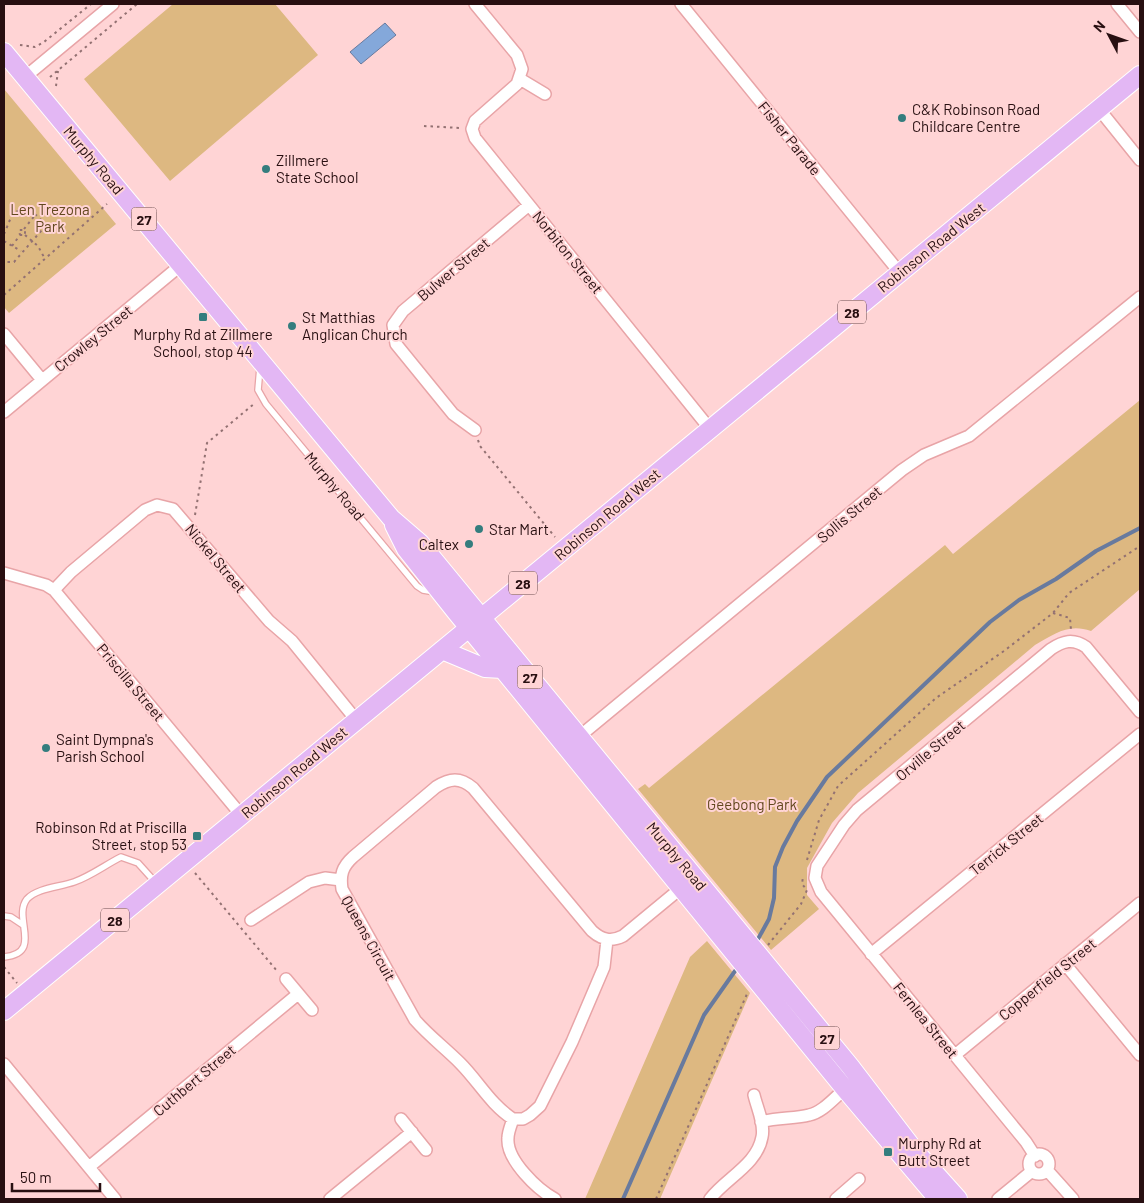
<svg xmlns="http://www.w3.org/2000/svg" width="1144" height="1203" viewBox="0 0 1144 1203" font-family="Barlow,sans-serif">
  <style>
    .green { fill: #ddb881 }
    .water { fill: #84a8da; stroke: #687a9e }
    .lines { fill: none; stroke-linecap: round; stroke-linejoin: round }
    .stream { stroke: #687a9e; stroke-width: 4 }
    .lane-casing { stroke: #e8a4a7; stroke-width: 8 }
    .street-casing { stroke: #e8a4a7; stroke-width: 14 }
    .primary-casing { stroke: #fff; stroke-width: 20 }
    .path { stroke: #937172; stroke-width: 2; stroke-dasharray: 2.5 4; stroke-linecap: butt }
    .lane { stroke: #fff; stroke-width: 5.5 }
    .street { stroke: #fff; stroke-width: 11 }
    .primary { stroke: #e3b7f4; stroke-width: 18 }
    .poi-dot { fill: #347d7e; stroke: #ffd4d5; stroke-width: 2 }
    .labels { text-anchor: middle; dominant-baseline: central; stroke-width: 4; stroke-linejoin: round; paint-order: stroke }
    .shield { fill: #ffd4d5; stroke: #684a4c; stroke-width: 1 }
    .shield-label { font-size: 14px; font-weight: bold; fill: #280f11 }
    .poi-label { font-size: 15px; fill: #280f11; stroke: #ffd4d5; text-anchor: start }
    .street-label { font-size: 15px; fill: #280f11; stroke: #ffd4d5 }
    .park-label { font-size: 15px; fill: #62481e; stroke: #ffd4d5 }
  </style>
  <rect width="100%" height="100%" fill="#ffd4d5"/>
  <path class="green" d="M173 4H275L318 55 170 181 84 79Z
    M4 89 116 224 9 313 4 307Z
    M1140 400V589L1091 631C1068 623 1055 634 1035 645L858 793 832 823 807 868V895L819 909 771 950 638 789 645 784 649 788 945 545 953 554Z
    M707 941 750 993 660 1199H585L690 957Z"/>
  <path class="water" d="M385 23 396 35 361 64 350 52Z"/>
  <g class="lines">
    <path class="stream" d="M758 939 769 919 774 898 775 867 783 847 797 821 827 777 990 622 1019 600 1056 579 1096 551 1140 528
      M623 1199 704 1015 735 971"/>
    <defs>
      <path id="lane" d="M260 367 258 390 266 404 417 586 423 590 435 592
        M4 916 11 917 23 925
        M4 957C44 953 12 918 27 899 37 888 60 887 74 882 91 876 105 865 121 857L138 863 156 883"/>
      <path id="street" d="M475 4 517 55 522 69 517 84 475 121 472 129 475 138 710 429
        M681 4 900 273
        M1117 4 1140 32
        M25 77 113 4
        M520 79 545 94
        M1099 109 1140 160
        M4 334 42 380
        M4 412 181 265
        M475 430 453 414 396 344 393 325 403 311 529 205
        M4 573 46 585 54 590 242 816
        M54 590 71 572 145 510 157 505 173 509 269 621 292 641 357 721
        M575 740 902 470 924 455 969 436 1140 297
        M251 920 309 882 325 878 341 880
        M607 940 604 967 572 1042 540 1106 530 1115 523 1119H513C490 1104 479 1082 460 1063 445 1048 429 1036 415 1020L342 889C340 875 342 867 353 857L436 787C450 778 460 777 473 788L592 931C602 940 611 942 623 936L686 884
        M871 954 1140 734
        M1065 964 1140 1055
        M286 979 312 1010
        M955 1055 1140 903
        M4 1064 115 1199
        M401 1119 426 1150
        M513 1119C511 1125 508 1132 508 1138 506 1160 538 1190 555 1199
        M761 1122C778 1117 795 1119 809 1115 823 1112 834 1098 845 1089
        M1029 1164a10 10 0 1 1 20 0a10 10 0 1 1-20 0Z
        M1035 1156 1026 1142 821 892 815 878 817 866 844 825 857 810 1051 649C1063 641 1073 638 1086 647L1140 712
        M89 1167 298 994
        M1047 1170 1073 1199
        M330 1199 412 1132
        M710 1199C726 1178 757 1165 762 1137 765 1124 757 1108 754 1095
        M836 1199 859 1179
        M998 1199 1032 1171"/>
      <path id="primary" d="M4 52 391 518 420 543 850 1066 915 1151 958 1199
        M394 525 406 549 456 612 845 1089 938 1199
        M442 650 485 668 503 669
        M4 1011 1140 75"/>
    </defs>
    <use href="#lane" class="lane-casing"/>
    <use href="#street" class="street-casing"/>
    <use href="#primary" class="primary-casing"/>
    <path class="path" d="M20 45 35 47 44 42 91 4
      M50 77 137 4
      M56 86 58 71
      M424 126 460 128
      M24 229 36 214
      M4 234C7 228 9 220 13 215 21 204 36 213 42 221L41 231 14 262H4
      M25 235 38 246 45 259
      M4 241 21 251
      M12 246 20 235 19 230H25V235H20
      M4 295 107 204
      M478 440 480 446 555 537
      M195 515 207 443 255 403
      M1053 613 1070 618 1071 630
      M807 860 819 820 838 786 936 698 1004 651 1053 613 1069 593 1140 546
      M195 873 277 971
      M768 945 801 904 807 890 802 884 803 877
      M4 967 17 983
      M656 1199 747 994"/>
    <use href="#lane" class="lane"/>
    <use href="#street" class="street"/>
    <use href="#primary" class="primary"/>
  </g>
  <g class="poi-dot">
    <circle cx="902" cy="118" r="5"/>
    <circle cx="266" cy="169" r="5"/>
    <rect x="198" y="312" width="10" height="10" rx="2.5"/>
    <circle cx="292" cy="326" r="5"/>
    <circle cx="479" cy="529" r="5"/>
    <circle cx="469" cy="544" r="5"/>
    <circle cx="46" cy="748" r="5"/>
    <rect x="192" y="831" width="10" height="10" rx="2.5"/>
    <rect x="883" y="1147" width="10" height="10" rx="2.5"/>
  </g>
  <g class="labels">
    <g class="shield">
      <rect x="131.5" y="207.5" width="25" height="23" rx="4"/>
      <rect x="838" y="300.5" width="28" height="23" rx="4"/>
      <rect x="509" y="571.5" width="28" height="23" rx="4"/>
      <rect x="517.5" y="665.5" width="25" height="23" rx="4"/>
      <rect x="101" y="908.5" width="28" height="23" rx="4"/>
      <rect x="814.5" y="1026.5" width="25" height="23" rx="4"/>
    </g>
    <g class="shield-label">
      <text x="144" y="219">27</text>
      <text x="852" y="312">28</text>
      <text x="523" y="583">28</text>
      <text x="530" y="677">27</text>
      <text x="115" y="920">28</text>
      <text x="827" y="1038">27</text>
    </g>
    <g class="poi-label">
      <text x="912" y="109">C&amp;K Robinson Road<tspan x="912" dy="17">Childcare Centre</tspan></text>
      <text x="276" y="160">Zillmere<tspan x="276" dy="17">State School</tspan></text>
      <text x="302" y="317">St Matthias<tspan x="302" dy="17">Anglican Church</tspan></text>
      <text x="203" y="334" text-anchor="middle">Murphy Rd at Zillmere<tspan x="203" dy="17">School, stop 44</tspan></text>
      <text x="489" y="529">Star Mart</text>
      <text x="459" y="544" text-anchor="end">Caltex</text>
      <text x="56" y="739">Saint Dympna's<tspan x="56" dy="17">Parish School</tspan></text>
      <text x="187" y="827" text-anchor="end">Robinson Rd at Priscilla<tspan x="187" dy="17">Street, stop 53</tspan></text>
      <text x="898" y="1143">Murphy Rd at<tspan x="898" dy="17">Butt Street</tspan></text>
    </g>
    <g class="street-label">
      <text transform="translate(790 138) rotate(51)">Fisher Parade</text>
      <text transform="translate(94 160) rotate(50)">Murphy Road</text>
      <text transform="translate(931 247) rotate(-39)">Robinson Road West</text>
      <text transform="translate(568 252) rotate(51)">Norbiton Street</text>
      <text transform="translate(453 269) rotate(-40)">Bulwer Street</text>
      <text transform="translate(93 338) rotate(-39)">Crowley Street</text>
      <text transform="translate(335 486) rotate(50)">Murphy Road</text>
      <text transform="translate(607 514) rotate(-40)">Robinson Road West</text>
      <text transform="translate(849 514) rotate(-40)">Sollis Street</text>
      <text transform="translate(216 558) rotate(50)">Nickel Street</text>
      <text transform="translate(131 682) rotate(50)">Priscilla Street</text>
      <text transform="translate(930 750) rotate(-40)">Orville Street</text>
      <text transform="translate(294 772) rotate(-40)">Robinson Road West</text>
      <text transform="translate(1006 844) rotate(-39)">Terrick Street</text>
      <text transform="translate(677 856) rotate(50)">Murphy Road</text>
      <text transform="translate(369 938) rotate(61)">Queens Circuit</text>
      <text transform="translate(1047 979) rotate(-39)">Copperfield Street</text>
      <text transform="translate(926 1020) rotate(51)">Fernlea Street</text>
      <text transform="translate(194 1080) rotate(-40)">Cuthbert Street</text>
    </g>
    <g class="park-label">
      <text x="50" y="209">Len Trezona<tspan x="50" dy="17">Park</tspan></text>
      <text x="752" y="804">Geebong Park</text>
    </g>
  </g>
  <rect width="1144" height="1203" fill="none" stroke="#280f11" stroke-width="10"/>
  <g transform="translate(1109 35) rotate(311)" stroke="#ffd4d5" stroke-width="4" paint-order="stroke">
  <path d="M0-4L9 19L0 12L-9 19Z" fill="#280f11"/>
  <text y="-8" font-size="14" font-weight="bold" text-anchor="middle" fill="#280f11">N</text>
  </g>
  <path d="M12 1183v8h88v-8" fill="none" stroke="#280f11" stroke-width="2.5"/>
  <text x="20" y="1183" font-size="15" fill="#280f11" stroke="#ffd4d5" stroke-width="4" paint-order="stroke">50 m</text>
</svg>
